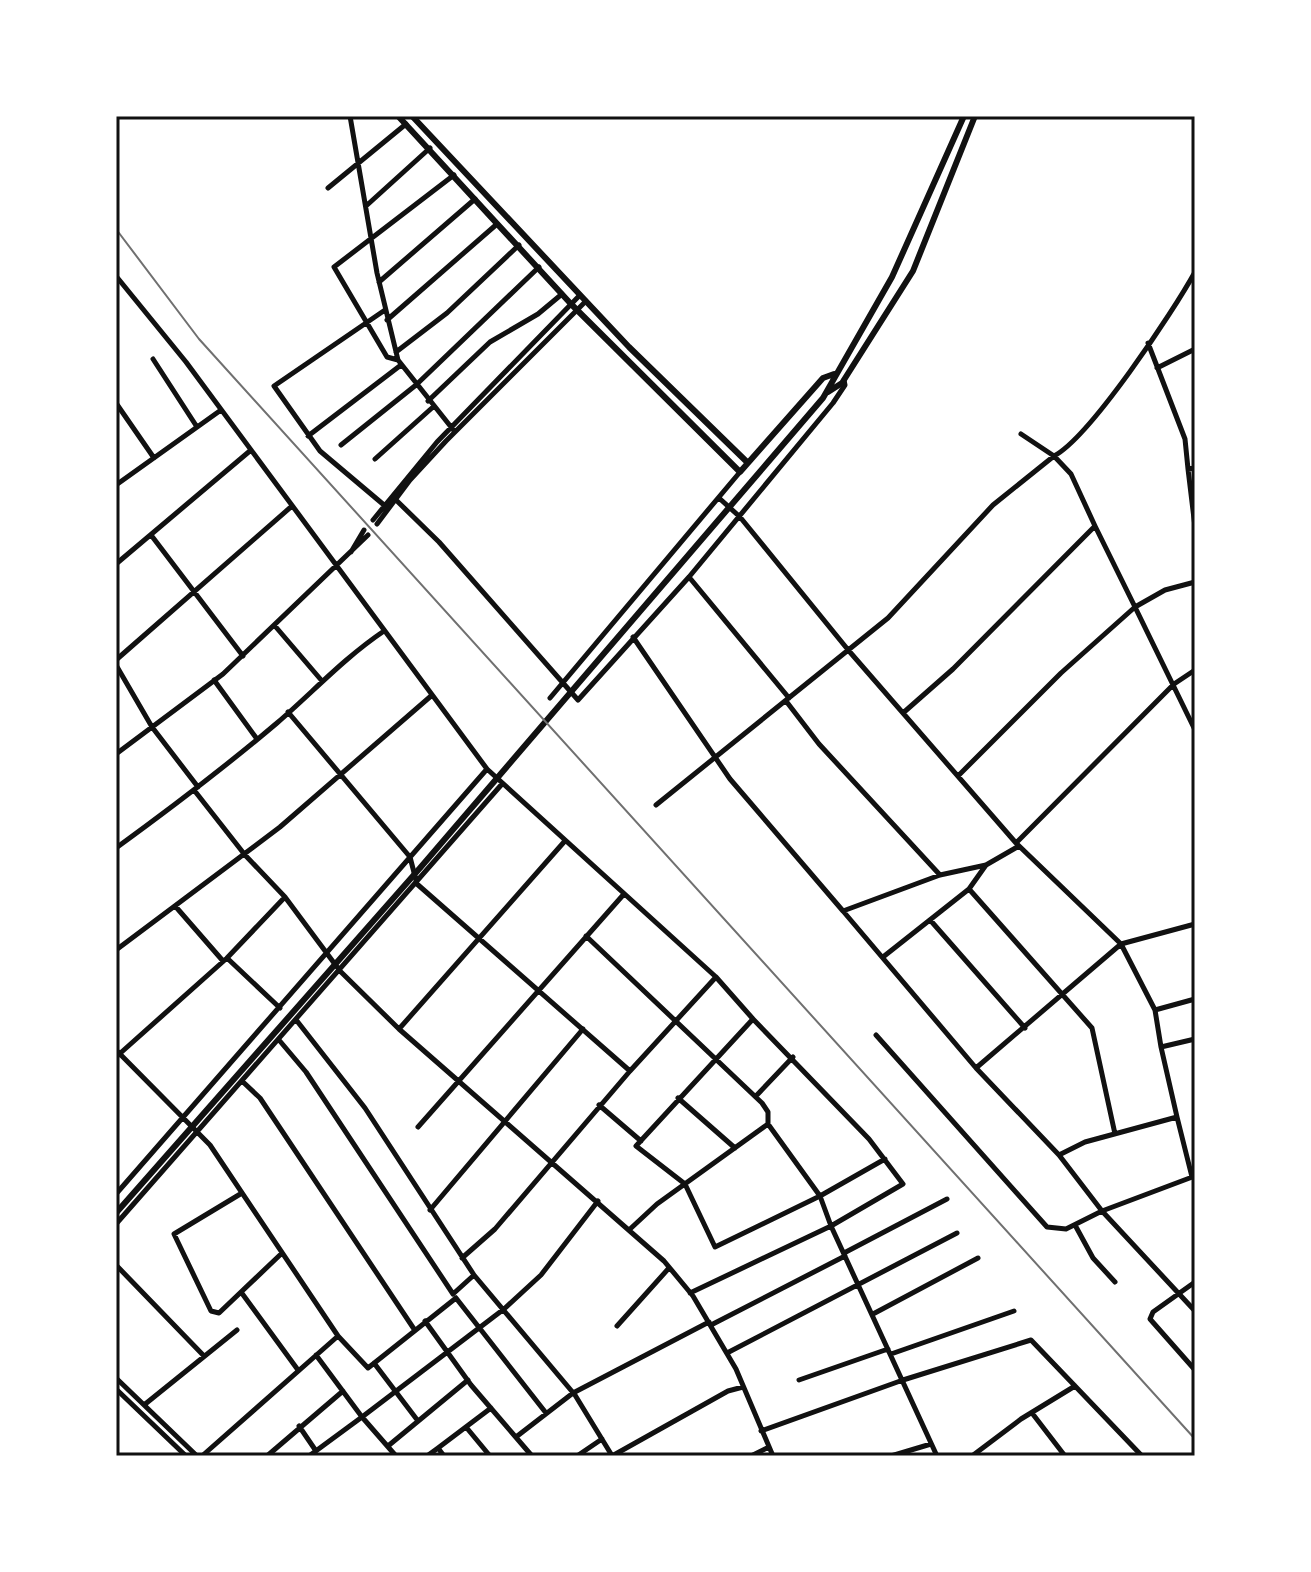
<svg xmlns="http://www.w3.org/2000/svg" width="1311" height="1572" viewBox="0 0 1311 1572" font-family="'PT Sans Narrow',sans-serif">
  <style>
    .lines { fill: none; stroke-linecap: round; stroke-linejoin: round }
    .minor { stroke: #111; stroke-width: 5 }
    .tertiary { stroke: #111; stroke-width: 6 }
    .rail { stroke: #707070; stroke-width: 2 }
    .neatline { fill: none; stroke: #111; stroke-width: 3 }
  </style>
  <rect width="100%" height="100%" fill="#fff"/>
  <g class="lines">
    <path class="minor" d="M350 116 377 273 398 360 455 432
      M328 188 406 124
      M366 206 430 148
      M116 276 186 362 487 769 716 977 630 1071
      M379 282 475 199
      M387 320 497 224
      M1148 343 1185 439 1188 469 1195 468
      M396 352 447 313 519 245
      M153 359 197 427
      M398 360 387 357 334 267 454 175
      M1157 368 1195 349
      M428 401 490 342 538 314 562 294
      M116 403 154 458
      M1021 434 1054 456C1090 437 1173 312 1195 272
      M308 436 401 365
      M341 445 416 385 539 267
      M375 459 433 407
      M1188 469 1195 527
      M116 485 221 410
      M719 498 740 517 849 651 1016 843 1121 944 1195 924
      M395 499 439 542 578 700 689 577 833 403 845 385 844 380
      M384 505 320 451 274 386 385 310
      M373 520 437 442 580 295
      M377 524 410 480 446 441 586 301
      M151 535 243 656
      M351 552 364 530
      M116 564 251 450
      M689 577 789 698
      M275 626 322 681
      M633 637 730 779 843 911
      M116 660 292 506
      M116 665 152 727 198 787
      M214 680 257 739
      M550 698 740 472
      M786 701 819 744 940 875
      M288 712 410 857 417 884 630 1071 495 1229 462 1258
      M903 713 953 669 1095 526 1135 607 1165 590 1195 582
      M116 754 223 674 368 535
      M958 776 1061 673 1135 607 1195 730
      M656 805 888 618 993 505 1054 456 1071 474 1095 526
      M1016 843 1174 684 1195 670
      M116 848C171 808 225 767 277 723 313 692 344 658 384 631
      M969 889 1092 1028 1115 1134
      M285 897 340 971 399 1029 664 1261 693 1296 736 1369 773 1456
      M176 907 223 961
      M931 921 1025 1028
      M586 936 762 1103 768 1112V1124
      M116 950 280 827 431 696
      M883 957 969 889 986 865
      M227 958 280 1008
      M716 977 753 1019
      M1155 1010 1195 999
      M753 1019 869 1139 903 1184 831 1226 820 1196 715 1247 685 1184 636 1146Z
      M297 1021 365 1108 474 1275
      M399 1029 564 842
      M876 1035 1047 1227 1066 1229 1102 1211 1059 1155 976 1068 843 911 940 875 986 865 1019 846
      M279 1040 306 1072 453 1294 474 1275 575 1395 611 1454
      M116 1050 210 1145 338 1336
      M116 1057 227 958 285 897 245 855 194 790
      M976 1068 1121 944 1155 1010 1161 1047
      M242 1081 260 1098 414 1329
      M756 1096 793 1057
      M678 1098 735 1148
      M599 1105 641 1141
      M1177 1117 1192 1177
      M418 1127 624 894
      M1059 1155 1085 1142 1177 1117 1161 1047 1195 1039
      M1195 1176 1102 1211 1195 1311
      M242 1193 174 1234 211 1311 219 1313 281 1254
      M116 1194 487 769
      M430 1210 583 1029
      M116 1224 502 784
      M1075 1225 1093 1258 1115 1282
      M629 1230 657 1204 768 1124 820 1196 885 1159
      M844 1253 947 1199
      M116 1265 204 1356
      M1195 1282 1153 1312 1150 1319 1195 1370
      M241 1292 298 1370
      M690 1293 831 1226 937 1456
      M456 1298 546 1413
      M873 1314 978 1258
      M425 1321 471 1385 532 1456
      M711 1325 845 1256
      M617 1326 669 1268
      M727 1353 957 1233
      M891 1354 1014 1311
      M374 1363 418 1421
      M116 1378 197 1456
      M799 1380 888 1349
      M116 1389 186 1456
      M144 1405 237 1330
      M1032 1413 1065 1456
      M299 1426 316 1451
      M466 1427 490 1456
      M761 1431 903 1380 1031 1340 1142 1456
      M516 1437 573 1393 709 1322
      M388 1446 468 1380
      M438 1448 491 1408
      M202 1456 338 1336 368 1368 456 1298
      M267 1456 343 1391
      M309 1456 362 1417 316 1355
      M396 1456 362 1417 504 1309 541 1275 598 1201
      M427 1456 438 1448 444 1456
      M577 1456 602 1439
      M612 1456 728 1391 743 1387
      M751 1456 769 1447
      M891 1456 931 1444
      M972 1456 1021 1419 1075 1386"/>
    <path class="tertiary" d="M398 116 571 304 740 472 823 378 834 374
      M412 116 629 347 748 463
      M828 392 842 383 913 271 975 116
      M116 1213 420 868 823 398 892 277 964 116"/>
    <path class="rail" d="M116 229 199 339 1195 1439"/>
  </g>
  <rect width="1311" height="1572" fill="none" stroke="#ffffff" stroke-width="236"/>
  <rect x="118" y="118" width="1075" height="1336" class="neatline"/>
</svg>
